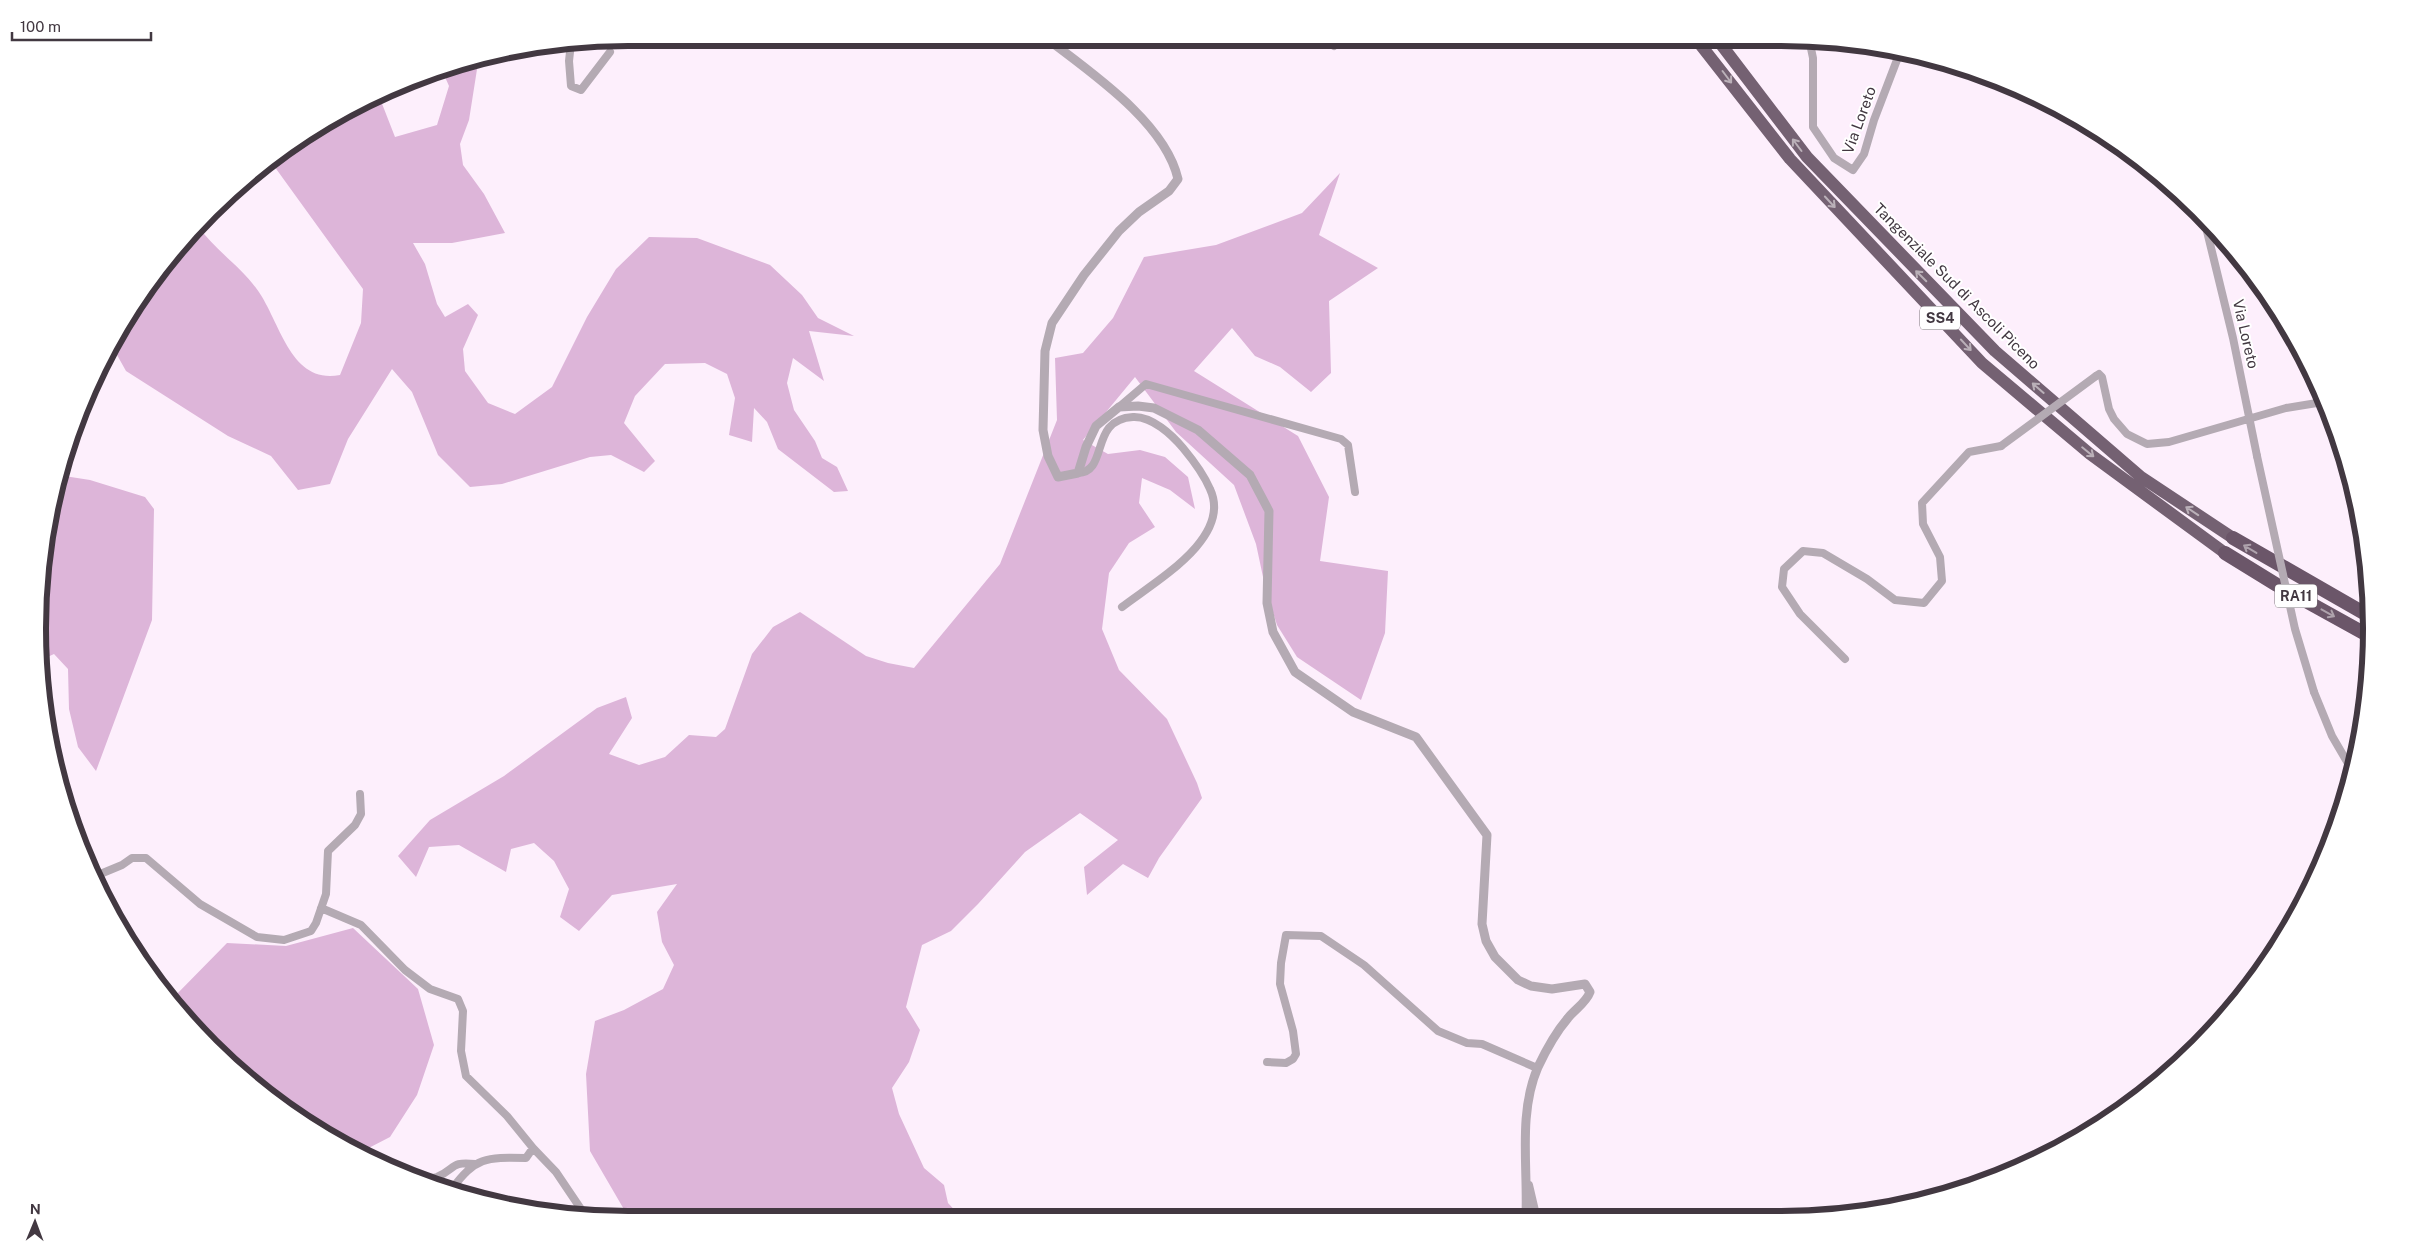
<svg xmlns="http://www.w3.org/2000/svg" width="2409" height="1257" viewBox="0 0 2409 1257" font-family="'Public Sans',sans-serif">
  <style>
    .forest { fill: #ddb5d9 }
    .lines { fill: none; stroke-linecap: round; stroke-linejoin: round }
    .minor { stroke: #b4aab3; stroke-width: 8 }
    .tertiary { stroke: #b4aab3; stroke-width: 9 }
    .trunk { stroke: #746172; stroke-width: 12 }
    .motorway { stroke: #6b5669; stroke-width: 14 }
    .minor-bridge { stroke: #b4aab3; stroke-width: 8 }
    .oneway { stroke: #bab0b8 }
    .oneway2 { stroke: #aea2ac }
    .labels { text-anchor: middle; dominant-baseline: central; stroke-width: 4; stroke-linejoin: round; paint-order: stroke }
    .shield { fill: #fff; stroke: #7b747a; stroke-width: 1 }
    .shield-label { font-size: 14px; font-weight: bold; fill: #423841 }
    .street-label { font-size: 15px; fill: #423841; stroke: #fff }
    .rim { fill: none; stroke: #423841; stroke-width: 6 }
  </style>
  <rect width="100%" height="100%" fill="#fdeffc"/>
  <path class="forest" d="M473 60 478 63 469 120 460 144 463 165 484 194 505 233 452 243H413L425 264 437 304 445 317 468 304 478 315 463 349 465 371 488 403 515 414 552 387 587 317 616 269 649 237 697 238 770 265 802 295 818 318 854 336 809 331 824 381 793 358 787 383 794 410 815 441 822 458 837 467 848 491 834 492 778 449 767 422 754 408 752 442 729 435 735 398 727 374 705 363 665 364 635 396 624 423 655 461 644 472 611 455 590 457 502 484 470 487 438 455 412 392 392 369 348 439 330 484 298 490 271 456 228 436 126 371 112 346C136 303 162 260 198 226 215 250 240 266 256 288 280 319 289 385 340 375L361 323 363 289 269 159 333 117 379 96 395 137 437 125 449 86 441 68Z
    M1340 173 1319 235 1378 268 1329 301 1331 373 1311 392 1280 367 1255 356 1232 328 1194 371 1298 436 1329 497 1320 561 1388 571 1385 633 1361 700 1297 657 1277 625 1266 591 1256 544 1234 485 1176 432 1135 377 1083 440 1108 454 1140 450 1165 457 1188 477 1195 509 1170 490 1142 478 1139 503 1155 527 1129 543 1109 573 1102 629 1119 670 1167 719 1197 783 1202 798 1159 858 1148 878 1123 864 1087 895 1084 867 1118 840 1080 813 1025 852 978 904 951 931 922 945 906 1007 920 1030 909 1062 892 1088 899 1114 924 1168 944 1185 948 1203 961 1217 629 1218 590 1151 586 1074 595 1021 624 1010 663 989 674 965 662 942 657 912 677 884 612 895 579 931 560 917 569 889 554 861 534 843 511 849 506 872 459 845 429 847 416 877 398 856 430 820 504 776 597 708 626 697 632 718 609 754 639 765 665 757 689 735 716 737 725 729 752 654 773 627 800 612 866 656 888 663 914 668 1000 564 1057 420 1055 358 1083 353 1113 318 1144 257 1216 245 1302 213Z
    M58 475 90 480 145 497 154 509 152 620 96 771 78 747 69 709 68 669 54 654 41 660 39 590Z
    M353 928 418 989 434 1045 417 1095 390 1137 359 1153 269 1098 210 1046 172 999 227 943 286 946Z"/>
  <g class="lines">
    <path class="minor" d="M1323 38 1334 46
      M1809 39 1813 58V127L1834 158 1853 170 1864 154 1874 120 1900 52
      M571 43 569 61 571 86 581 90 610 52
      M2204 219 2233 338 2257 456
      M2096 376 2099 374 2102 377 2109 409 2114 419 2127 434 2147 444 2169 442 2286 408 2323 402
      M1119 407 1146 384 1341 439 1348 445 1355 492
      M1078 473C1109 472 1089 419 1133 417 1152 416 1172 435 1183 448 1193 460 1204 475 1210 489 1233 538 1154 582 1122 607
      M1845 659 1800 614 1782 587 1784 569 1803 551 1823 553 1867 579 1895 600 1924 603 1942 581 1940 557 1923 524 1922 503 1969 452 2001 446
      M2314 692 2332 736 2353 772
      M93 877 122 865 132 858H146L200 904 257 937 284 940 311 931 316 923 326 894 328 851 355 825 361 814 360 794
      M321 908 361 925 405 970 430 989 458 999 463 1011 461 1051 466 1076 507 1116 533 1148 526 1158C485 1157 476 1157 451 1190
      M1267 1062 1286 1063 1293 1059 1296 1054 1293 1031 1280 984 1281 963 1286 935 1321 936 1364 965 1438 1031 1467 1043 1482 1044 1537 1068
      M533 1148 556 1172 587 1218
      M416 1177C422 1177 431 1179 437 1177 456 1169 450 1161 475 1164
      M1529 1185 1536 1215"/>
    <path class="tertiary" d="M1046 38C1090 72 1165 122 1178 179L1169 191 1139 212 1119 231 1084 275 1052 323 1045 351 1043 430 1048 456 1058 477 1078 473 1086 447 1096 426 1119 407 1138 406 1154 408 1198 430 1250 475 1269 511 1267 603 1273 632 1295 672 1353 712 1416 737 1487 835 1482 924 1486 941 1495 957 1518 980 1531 986 1552 989 1585 984 1590 992C1586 1003 1575 1009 1568 1018 1556 1032 1546 1050 1538 1067 1518 1113 1528 1167 1526 1215"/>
    <path class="trunk" d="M1696 39 1790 159 1982 363 2090 454 2225 553
      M1717 39 1807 157 1995 351 2141 477 2233 538"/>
    <path class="motorway" d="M2233 538 2369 616
      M2225 553 2277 585 2369 636"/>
    <path class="minor-bridge" d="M2001 446 2096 376
      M2257 456 2295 629 2314 692"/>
  </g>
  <defs><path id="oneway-shaft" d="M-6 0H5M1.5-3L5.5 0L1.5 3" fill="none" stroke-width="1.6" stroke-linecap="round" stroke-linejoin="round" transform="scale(1.25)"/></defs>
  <g class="oneway">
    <use href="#oneway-shaft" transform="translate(1727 77) rotate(53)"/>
    <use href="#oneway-shaft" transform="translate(1797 145) rotate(-127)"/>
    <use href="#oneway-shaft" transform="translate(1830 202) rotate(47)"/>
    <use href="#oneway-shaft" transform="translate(1921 276) rotate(-135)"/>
    <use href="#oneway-shaft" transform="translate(1966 345) rotate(47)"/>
    <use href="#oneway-shaft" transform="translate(2038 388) rotate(-139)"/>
    <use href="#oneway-shaft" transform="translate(2088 452) rotate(39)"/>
    <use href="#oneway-shaft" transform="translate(2192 511) rotate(-146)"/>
  </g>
  <g class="oneway2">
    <use href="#oneway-shaft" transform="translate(2250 549) rotate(-149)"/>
    <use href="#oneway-shaft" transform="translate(2328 613) rotate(29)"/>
  </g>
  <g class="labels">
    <g class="shield">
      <rect x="1920" y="306.5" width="40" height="23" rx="4"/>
      <rect x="2275" y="584.5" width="42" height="23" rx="4"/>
    </g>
    <g class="shield-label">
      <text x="1940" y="318">SS4</text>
      <text x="2296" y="596">RA11</text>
    </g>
    <g class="street-label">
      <text transform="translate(1859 120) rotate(-70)">Via Loreto</text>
      <text transform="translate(1957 286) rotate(45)">Tangenziale Sud di Ascoli Piceno</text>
      <text transform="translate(2246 334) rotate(77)">Via Loreto</text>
    </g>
  </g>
  <path d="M0 0H2409V1257H0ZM628 46H1781A582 582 0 0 1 2363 628V629A582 582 0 0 1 1781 1211H628A582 582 0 0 1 46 629V628A582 582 0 0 1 628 46Z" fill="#fff" fill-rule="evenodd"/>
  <path class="rim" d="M628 46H1781A582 582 0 0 1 2363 628V629A582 582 0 0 1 1781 1211H628A582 582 0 0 1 46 629V628A582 582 0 0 1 628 46Z"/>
  <g transform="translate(35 1222) rotate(1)" stroke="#ffffff" stroke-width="4" paint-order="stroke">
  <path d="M0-4L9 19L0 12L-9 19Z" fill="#423841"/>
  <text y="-8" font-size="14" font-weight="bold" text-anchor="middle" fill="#423841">N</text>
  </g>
  <path d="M12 32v8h139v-8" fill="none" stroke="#423841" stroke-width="2.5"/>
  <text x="20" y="32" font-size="15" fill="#423841" stroke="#ffffff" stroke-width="4" paint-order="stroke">100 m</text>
</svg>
